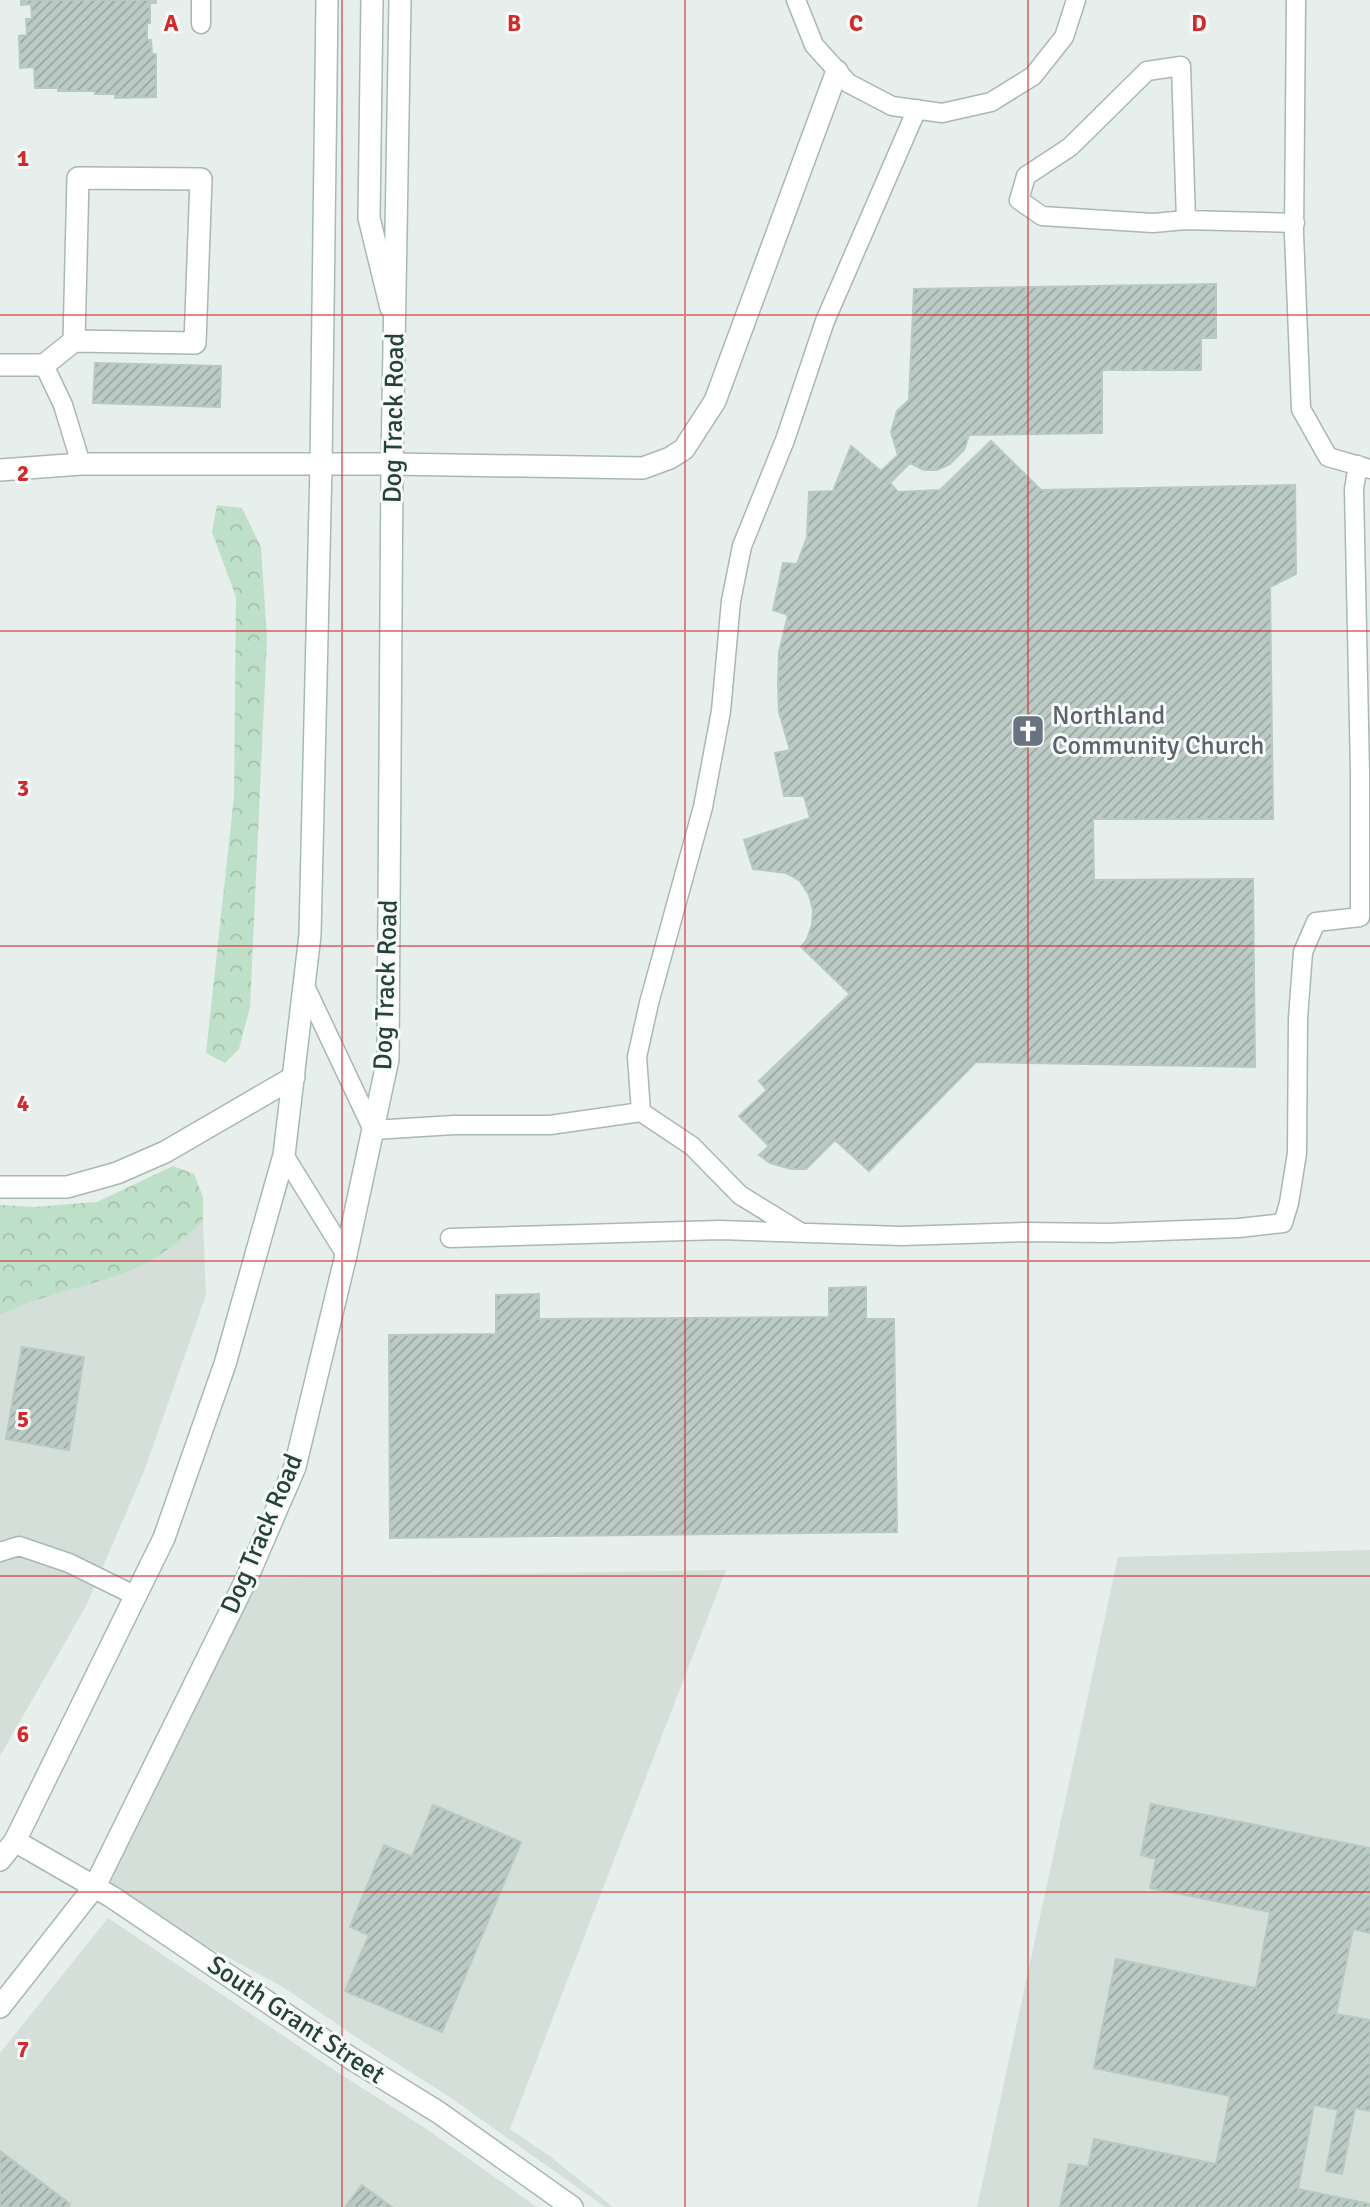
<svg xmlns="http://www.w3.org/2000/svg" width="1370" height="2207" viewBox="0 0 1370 2207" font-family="Signika,sans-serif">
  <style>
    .built { fill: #d4dfda }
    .forest { fill: url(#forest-crowns) }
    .building { fill: url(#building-hatch); stroke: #b8c9c2; stroke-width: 2 }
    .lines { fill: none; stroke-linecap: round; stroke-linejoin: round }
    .service-casing { stroke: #a8b8b2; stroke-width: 21 }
    .minor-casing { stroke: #a8b8b2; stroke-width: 24 }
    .tertiary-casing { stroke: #a8b8b2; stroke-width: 24 }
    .secondary-casing { stroke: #a4bbb3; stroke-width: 24 }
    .service { stroke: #fff; stroke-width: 18 }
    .minor { stroke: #fff; stroke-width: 21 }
    .tertiary { stroke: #fff; stroke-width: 21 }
    .secondary { stroke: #fff; stroke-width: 21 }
    .grid { fill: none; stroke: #d62828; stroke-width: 2; stroke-opacity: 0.55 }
    .labels { text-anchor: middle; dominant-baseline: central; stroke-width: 6; stroke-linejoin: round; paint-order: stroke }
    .street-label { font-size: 26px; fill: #24423a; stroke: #f7fbf9 }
    .worship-label { font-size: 26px; fill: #5b616d; stroke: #f7fbf9; text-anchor: start }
    .grid-label { font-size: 23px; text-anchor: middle; font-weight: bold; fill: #d62828; stroke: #f7fbf9; stroke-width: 6; stroke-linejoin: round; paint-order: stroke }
  </style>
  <defs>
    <pattern id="forest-crowns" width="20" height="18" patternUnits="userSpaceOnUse" patternTransform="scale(1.75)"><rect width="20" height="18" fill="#bfe0c8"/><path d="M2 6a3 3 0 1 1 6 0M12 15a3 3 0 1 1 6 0" fill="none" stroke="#a4c1ad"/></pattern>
    <pattern id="building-hatch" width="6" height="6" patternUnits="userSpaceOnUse" patternTransform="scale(1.75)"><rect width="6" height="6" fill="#bbcac4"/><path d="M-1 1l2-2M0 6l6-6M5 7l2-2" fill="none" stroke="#98a6a0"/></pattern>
  </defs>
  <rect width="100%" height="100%" fill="#e6efeb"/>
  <path class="built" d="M203 1222 206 1295 145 1469 86 1606 0 1756V1315L20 1304 150 1261Z
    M1370 1550V2207H977L1118 1557Z
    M726 1570 510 2129 551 2157 613 2207H605L451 2098 362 2041 283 1987 95 1886 247 1578Z
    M108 1918 337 2072 425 2128 537 2207H0V2053Z"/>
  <path class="forest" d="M217 505 242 508 261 547 267 639 250 1007 239 1049 225 1063 206 1053 234 796 236 597 212 532Z
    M173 1166 194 1174 203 1197V1222C186 1235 169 1250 150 1261 103 1286 47 1291 0 1315V1205L33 1207 97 1202Z"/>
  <path class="building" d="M21 0H156V3H150V23H147V40H151L152 54H156V97L115 98V94H95V91H58V88H35L34 67 20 68 19 36 27 35 26 19H32L31 4 21 5Z
    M1216 284V338H1201V370H1102V433L969 435 964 450 950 464 937 470H924L910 463 890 483 898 492 940 490 991 441 1041 490 1295 485 1296 574 1270 587 1273 819H1093L1094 880 1253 879 1255 1067 976 1062 869 1171 835 1140 806 1169H791L770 1163 759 1155 769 1146 739 1116 767 1090 759 1081 850 994 801 947 807 939 812 925 813 910 809 895 800 881 786 873 753 869 744 840 810 818 804 796H784L775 753 790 750 779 712 778 684 779 652 788 615 773 610 783 563 797 564 807 537 809 492 833 491 851 446 881 471 898 455 891 432 897 411 909 400 914 289Z
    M95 363 221 366 220 407 93 403Z
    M866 1287V1319H894L897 1532 390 1538 389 1335 496 1334V1295L539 1294V1319L829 1317V1288Z
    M22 1347 84 1357 69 1450 6 1439Z
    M1151 1804 1370 1848V1933L1353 1929 1336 2014 1370 2020V2111L1355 2108 1342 2174 1326 2171 1338 2110 1314 2105 1298 2189 1370 2204V2207H1060L1069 2164 1088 2167 1094 2139 1216 2164 1230 2096 1094 2068 1116 1959 1256 1988 1270 1912 1150 1888 1156 1859 1141 1855Z
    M433 1805 521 1842 442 2032 345 1991 369 1935 350 1927 384 1845 412 1857Z
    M0 2151 70 2204 68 2207H0Z
    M362 2185 392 2207H345Z"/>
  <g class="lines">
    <defs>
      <path id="service" d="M201 0V24
        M796 0 814 45 848 83 892 106 942 113 991 102 1033 76 1064 37 1076 0
        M1296 0 1294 234 1301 409 1328 457 1370 469
        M1186 220 1181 66 1147 71 1070 147 1026 176 1019 200 1042 216 1153 223 1186 220 1295 223
        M44 365 63 405 81 464
        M304 984 373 1130 454 1125H550L641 1112 692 1146 740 1195 800 1232
        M641 1112 637 1057 649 1003 703 807 721 711 731 601 742 546 785 440 825 321 917 109
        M284 1155 346 1255
        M450 1238 720 1230 902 1236 1025 1232 1108 1233 1239 1228 1283 1223 1289 1203 1297 1153 1298 1018 1303 952 1316 922 1360 917V773L1354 489 1358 465
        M0 1552 19 1546 69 1563 136 1596"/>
      <path id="minor" d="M372 0 369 218 391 308
        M0 365H44L74 341 195 343 201 179 78 178 74 341
        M0 470 81 464H392L643 468 670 458 684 449 715 401 837 71
        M0 1187H67L117 1173 165 1152 294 1077"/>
      <path id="tertiary" d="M15 1841 112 1897 349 2057 438 2112 572 2207"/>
      <path id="secondary" d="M0 1860 15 1841 164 1538 225 1364 284 1155 310 935 321 465 327 0
        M0 2007 95 1886 247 1578 295 1467 346 1255 388 1059 392 464 400 0"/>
    </defs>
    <use href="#service" class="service-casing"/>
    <use href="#minor" class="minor-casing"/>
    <use href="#tertiary" class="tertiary-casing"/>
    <use href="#secondary" class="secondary-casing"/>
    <use href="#service" class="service"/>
    <use href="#minor" class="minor"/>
    <use href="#tertiary" class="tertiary"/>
    <use href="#secondary" class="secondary"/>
  </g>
  <path class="grid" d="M342 0V2207M685 0V2207M1028 0V2207M0 315H1370M0 631H1370M0 946H1370M0 1261H1370M0 1576H1370M0 1892H1370"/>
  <defs>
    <symbol id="church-square" viewBox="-11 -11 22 22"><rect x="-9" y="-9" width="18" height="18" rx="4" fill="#6b7280" stroke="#f7fbf9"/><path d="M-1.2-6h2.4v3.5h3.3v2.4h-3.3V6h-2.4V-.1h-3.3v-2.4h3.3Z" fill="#fff"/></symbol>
  </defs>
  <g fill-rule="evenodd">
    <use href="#church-square" x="1009" y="712" width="38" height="38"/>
  </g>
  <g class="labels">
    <g class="street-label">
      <text transform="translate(394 418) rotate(-89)">Dog Track Road</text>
      <text transform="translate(386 985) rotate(-88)">Dog Track Road</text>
      <text transform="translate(262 1534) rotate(-67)">Dog Track Road</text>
      <text transform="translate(296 2020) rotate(34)">South Grant Street</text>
    </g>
    <g class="worship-label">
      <text x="1052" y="716">Northland<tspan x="1052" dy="30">Community Church</tspan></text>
    </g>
  </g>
  <g class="grid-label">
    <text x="171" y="31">A</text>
    <text x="514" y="31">B</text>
    <text x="856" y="31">C</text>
    <text x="1199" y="31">D</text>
    <text x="23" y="166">1</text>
    <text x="23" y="481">2</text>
    <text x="23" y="796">3</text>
    <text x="23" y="1111">4</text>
    <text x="23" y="1427">5</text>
    <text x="23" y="1742">6</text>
    <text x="23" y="2057">7</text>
  </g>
</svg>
